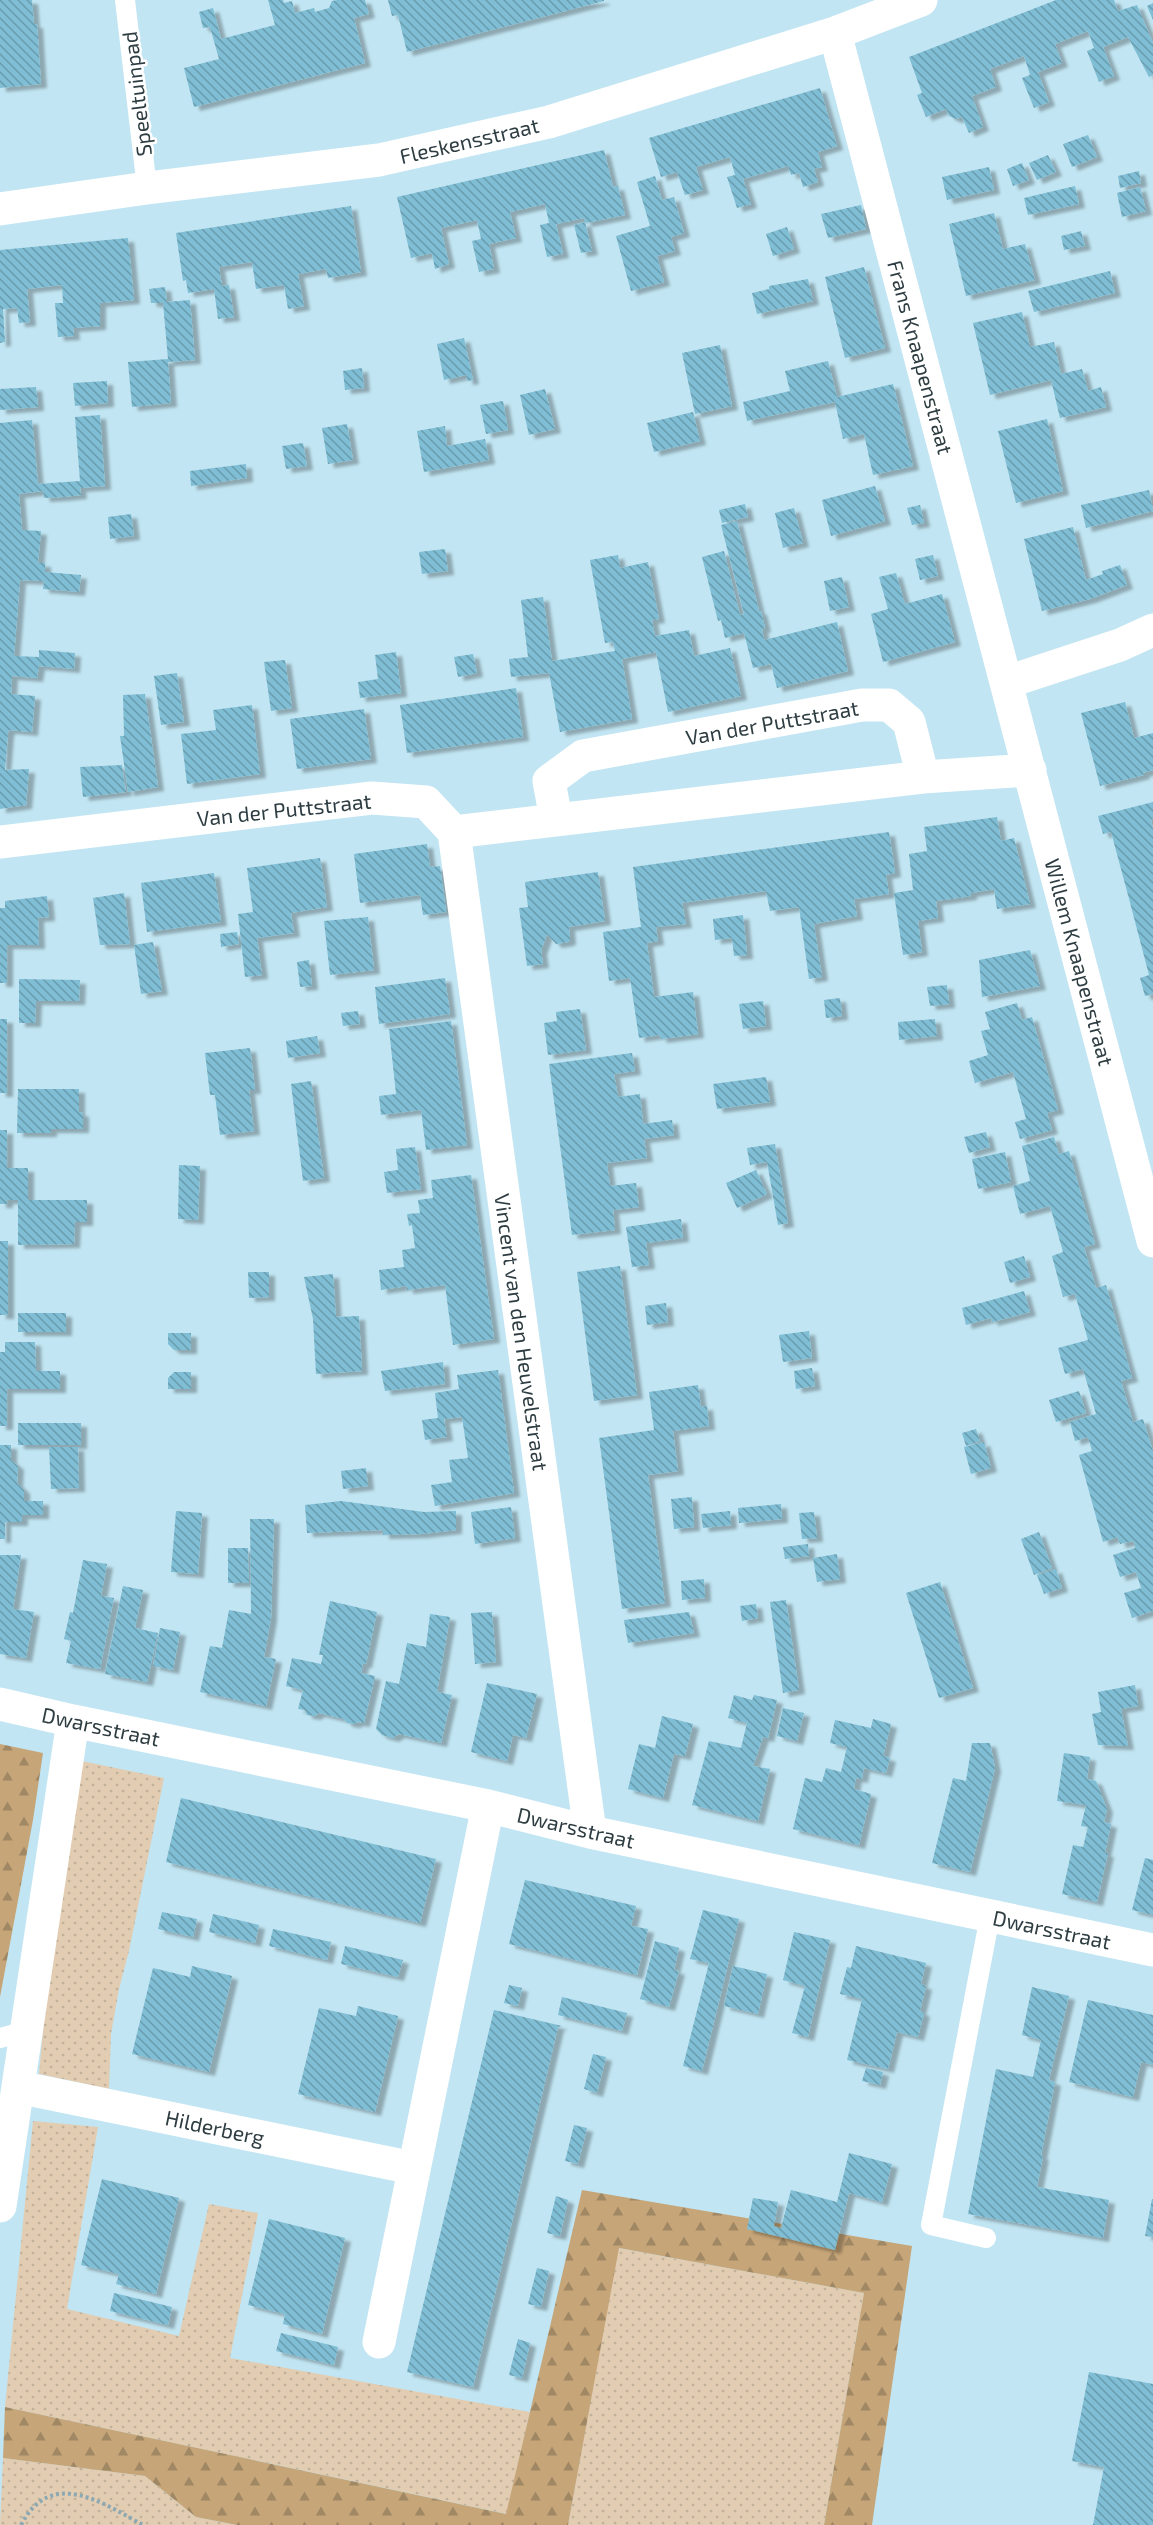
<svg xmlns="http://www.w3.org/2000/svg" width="1153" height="2525" viewBox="0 0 1153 2525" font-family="'Exo 2',sans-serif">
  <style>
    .grass { fill: url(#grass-dots) }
    .forest { fill: url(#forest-firs) }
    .building { fill: url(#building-back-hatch); filter: url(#shadow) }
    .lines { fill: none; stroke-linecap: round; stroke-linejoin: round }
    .path { stroke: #8ca9b3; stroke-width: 4; stroke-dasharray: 3 3; stroke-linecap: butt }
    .service { stroke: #fff; stroke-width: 20 }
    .minor { stroke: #fff; stroke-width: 33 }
    .labels { text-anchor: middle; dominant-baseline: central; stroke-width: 5; stroke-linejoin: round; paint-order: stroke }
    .street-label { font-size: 21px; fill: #2e3d42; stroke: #fff }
  </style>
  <defs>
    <pattern id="grass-dots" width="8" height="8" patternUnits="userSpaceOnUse" patternTransform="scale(1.5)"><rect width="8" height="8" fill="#e2cdb2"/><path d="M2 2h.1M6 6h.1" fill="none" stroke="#c2b19a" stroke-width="1.8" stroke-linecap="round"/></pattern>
    <pattern id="forest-firs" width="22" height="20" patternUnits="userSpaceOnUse" patternTransform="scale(1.5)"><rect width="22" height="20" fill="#c6a578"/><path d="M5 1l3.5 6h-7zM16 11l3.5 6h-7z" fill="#a18864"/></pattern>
    <pattern id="building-back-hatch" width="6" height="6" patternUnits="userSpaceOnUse" patternTransform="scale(1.5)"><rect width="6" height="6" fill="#7fbed4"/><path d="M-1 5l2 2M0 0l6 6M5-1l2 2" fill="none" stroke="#689cae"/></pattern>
    <filter id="shadow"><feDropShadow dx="6" dy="4" stdDeviation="1.5" flood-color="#0004"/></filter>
  </defs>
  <rect width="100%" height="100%" fill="#c1e5f2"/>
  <path class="grass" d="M77 1760 164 1778 129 1951 119 1989 111 2034 109 2089 39 2074 48 1975Z
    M33 2121 98 2127 67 2309 179 2336 209 2204 258 2213 230 2358 530 2412 507 2514 5 2407Z
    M618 2248 864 2293 824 2525H568Z
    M3 2458 145 2476 196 2517 237 2525H0Z"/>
  <path class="forest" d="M0 1744 43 1753 33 1820 0 1997Z
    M582 2190 912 2246 872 2525H824L864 2293 619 2248 568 2525H237L196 2517 145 2476 3 2458 5 2407 506 2514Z"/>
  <path class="building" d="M0 0H32L34 24H37L41 84 0 88Z
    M268 0H283L284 3 292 1 295 13 314 8 315 12 329 8 332 1 337 0H365L369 14 354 18 365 63 194 107 184 68 219 59 210 27 203 28 199 12 213 8 221 39 275 25Z
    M388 0H604V1L407 52 398 15 392 16Z
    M1056 0H1114L1118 11 1137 5 1153 43V75L1149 77 1128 37 1103 47 1114 76 1099 82 1087 51 1094 48 1088 31 1055 44 1062 63 1038 72 1049 102 1034 108 1022 78 1030 75 1024 56 990 69 996 87 972 96 983 127 969 133 962 117 956 119 949 116 946 109 926 117 917 95 922 93 909 57Z
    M1153 3V20L1147 6Z
    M820 88 837 146 818 152 822 167 814 169 818 182 803 187 799 173 791 175 788 166 743 179 751 204 737 208 727 177 735 175 730 157 696 167 703 190 685 195 677 172 661 177 649 138Z
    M1088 135 1097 157 1072 167 1063 144Z
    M604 150 613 187 618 186 625 215 586 223 584 218 556 224 563 254 547 257 540 225 549 223 545 204 510 212 516 238 489 244 494 269 479 272 472 241 481 239 477 220 441 228 449 264 435 269 432 253 411 258 397 197Z
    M1048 155 1056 172 1037 180 1029 163Z
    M1022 163 1029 180 1013 186 1007 169Z
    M989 167 994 190 947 200 942 177Z
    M1139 171 1141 183 1120 188 1118 176Z
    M655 176 662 200 674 197 684 233 671 237 675 251 657 256 664 282 631 291 616 236 650 226 637 182Z
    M1075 186 1079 204 1028 215 1024 198Z
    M1140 187 1146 211 1122 217 1117 193Z
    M861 205 866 229 828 238 821 214Z
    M351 206 361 272 328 278 326 269 298 274 304 306 288 309 284 285 256 289 252 262 219 267 222 286 229 285 234 317 218 319 214 289 188 293 186 280 183 281 176 233Z
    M994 213 1003 249 1025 244 1035 280 966 296 949 224Z
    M585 222 592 251 581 253 574 225Z
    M787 227 794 249 773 256 766 234Z
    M1081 231 1085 246 1064 250 1061 236Z
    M128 238 134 300 100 303V326L73 328 74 336 58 337 55 303H63L62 285 27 289 30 322 19 323 17 308 3 309 5 342 0 343V250Z
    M864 267 885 348 845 358 825 277Z
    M1110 271 1115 293 1034 312 1028 291Z
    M808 279 813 301 757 314 752 293 769 289V286Z
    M165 287 167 302 190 300 195 360 168 362 171 403 132 407 128 362 168 359 163 303H151L149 289Z
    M1022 312 1030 347 1054 342 1061 374 1082 369 1088 391 1101 387 1106 407 1060 418 1051 380 990 395 973 323Z
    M464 338 473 380 467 381 466 375 444 380 437 344Z
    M720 345 732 406 695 414 682 353Z
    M828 361 837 397 893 384 913 466 873 475 864 434 843 439 835 402 747 421 743 402 790 391 785 371Z
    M362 368 364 388 345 390 343 371Z
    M107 381 108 403 75 406 73 383Z
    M36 387 38 407 0 410V389Z
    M545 389 555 429 529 435 520 395Z
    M503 401 508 430 486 434 480 405Z
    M693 412 700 441 654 452 647 423Z
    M100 415 105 486 80 488 81 495 62 497 44 498 43 491 19 494 22 530 41 531 38 563H45V572L81 575 79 592 43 589 44 581 20 580 14 656 39 657V650L75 653 74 669 39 666 37 678 12 676 11 694 35 696 32 732 9 730 8 733 5 770 29 769 26 805 0 809V423L32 420 38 484 80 481 75 417Z
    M1047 419 1063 491 1016 503 998 431Z
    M347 424 353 460 328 464 322 428Z
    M445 426 447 446 485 439 489 460 424 472 417 431Z
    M303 443 307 466 286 469 282 446Z
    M246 464 247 478 191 486 190 471Z
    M875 486 885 521 831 536 822 500Z
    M1149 490 1153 511 1086 528 1081 505Z
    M745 504 748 517 722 523 719 510Z
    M920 505 924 523 912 525 907 508Z
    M794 508 803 543 783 548 775 513Z
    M131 514 134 536 110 539 108 517Z
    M737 521 759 611H761L765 628 762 629 764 640 837 622 848 671 777 688 771 664 753 668 744 633 725 638 721 620 718 621 702 557 724 551 740 615 744 614 721 525Z
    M1073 527 1086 580 1103 574 1102 571 1120 565 1127 585 1090 599 1042 611 1024 539Z
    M445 549 448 571 422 574 419 552Z
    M618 555 620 568 648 562 659 619 652 620 655 636 689 630 694 656 730 648 741 696 668 712 656 652 622 659 632 719 560 732 549 673 511 677 509 659 528 657 521 600 543 597 552 661 615 651 613 642 605 643 590 560Z
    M933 555 938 576 920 580 915 559Z
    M896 573 905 604 942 594 955 642 883 662 871 614 888 609 879 577Z
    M842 577 849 607 830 611 824 581Z
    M396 652 401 693 360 698 358 682 378 679 375 655Z
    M473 654 477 673 458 677 454 657Z
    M285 660 292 708 271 711 264 662Z
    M177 673 184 722 161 725 154 676Z
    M516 688 523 737 407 753 400 705Z
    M145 694 158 787 128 792 120 736H124L123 695Z
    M1125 702 1134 738 1153 733V770L1143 773 1144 775 1100 786 1081 713Z
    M252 705 260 774 187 784 181 734 216 730 213 710Z
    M364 709 371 759 297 769 290 719Z
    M122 765 126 792 83 797 80 767Z
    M1153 802V819L1151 820 1153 829V994L1145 996 1140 978 1149 975 1128 895 1111 832 1103 834 1098 816Z
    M997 817 1001 841 1014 838 1030 904 997 909 994 889 971 893V896L936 901 938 918 918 921 922 952 903 955 894 893 913 890 909 854 927 851 924 827Z
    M889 832 895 873 886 875 889 894 854 899 857 916 814 924 822 977 809 979 799 907 770 911 766 891 682 903 686 924 656 927 658 941 647 943 654 997 693 992 698 1034 661 1039 660 1035 639 1038 630 978 609 981 603 932 641 927 633 867Z
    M427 844 430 867 440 866 446 912 423 915 420 895 360 903 354 854Z
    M320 858 327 907 291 913 294 933 257 938 262 975 245 977 238 914 253 912 247 868Z
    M598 872 605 921 569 927 570 940 568 942 556 944 547 934 541 951 543 964 527 966 519 908 528 907 525 882Z
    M214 873 221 922 147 932 141 883Z
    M124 893 130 944 100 945 93 898Z
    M47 896 49 917 38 918 39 945H7V983H0V908H5V901Z
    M743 915 747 955 734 956 732 938 715 940 713 919Z
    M368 917 374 970 330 975 324 921Z
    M237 932 239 944 221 947 220 934Z
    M153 942 162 991 141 994 134 945Z
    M1030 950 1040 986 982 997 979 960Z
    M309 960 312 986 300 987 297 962Z
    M445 978 450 1014 379 1024 375 987Z
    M19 979 80 980 79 1001H36L35 1023H19Z
    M947 985 949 1004 930 1006 927 987Z
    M840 998 842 1016 826 1018 824 1000Z
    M763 1001 766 1026 743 1029 739 1004Z
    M1017 1003 1022 1020 1032 1017 1058 1110 1047 1113 1052 1130 1020 1139 1015 1122 1026 1119 1013 1072 975 1083 969 1061 988 1055 981 1031 990 1029 985 1012Z
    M580 1009 586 1050 548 1055 544 1023 557 1021 556 1012Z
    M358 1011 360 1024 343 1026 341 1013Z
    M0 1019H7V1093H0Z
    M935 1019 937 1036 899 1040 898 1022Z
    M451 1021 467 1145 426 1150 421 1110 381 1115 379 1096 396 1094 389 1029Z
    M317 1036 320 1053 288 1058 286 1041Z
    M250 1048 255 1090H249L254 1131 220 1135 215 1095H210L205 1053Z
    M632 1053 635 1071 614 1074 618 1097 640 1094 643 1124 672 1120 674 1135 644 1139 647 1158 607 1163 610 1186 636 1183 639 1207 613 1210 615 1230 572 1235 549 1064Z
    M766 1077 770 1102 717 1109 713 1084Z
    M311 1081 324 1178 303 1181 291 1084Z
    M18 1089H79V1112L83 1113V1129H51V1133H17Z
    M0 1130H7V1168H28V1200H87V1222H75L74 1244 18 1245V1200H7V1204H0Z
    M986 1132 990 1147 969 1153 964 1137Z
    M1054 1137 1059 1154 1069 1151 1095 1244 1084 1247 1096 1288 1106 1285 1132 1378 1121 1381 1133 1422 1143 1419 1153 1451V1611L1132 1618 1124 1593 1141 1588 1136 1572 1120 1577 1113 1555 1135 1548V1544L1133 1541 1120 1544 1118 1537 1103 1542 1079 1455 1092 1451 1088 1437 1075 1441 1070 1422 1096 1414 1083 1369 1065 1374 1058 1348 1088 1340 1075 1294 1063 1297 1052 1256 1063 1252 1050 1206 1020 1214 1013 1186 1030 1181 1022 1146Z
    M775 1144 788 1223 778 1225 767 1162 750 1165 747 1148Z
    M415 1147 421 1189 387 1193 384 1172 398 1170 396 1149Z
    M1005 1152 1011 1182 978 1189 972 1159Z
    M179 1165 200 1166 198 1220 178 1219Z
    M756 1170 767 1194 737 1208 726 1183Z
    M471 1175 494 1339 453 1345 445 1285 407 1290V1286L381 1290 379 1270 404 1267 402 1250 415 1248 412 1225 409 1226 407 1214 420 1213 418 1200 433 1198 431 1180Z
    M681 1219 683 1238 646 1243 649 1265 632 1267 626 1227Z
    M0 1241H8V1315H0Z
    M1024 1256 1030 1277 1010 1283 1004 1262Z
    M620 1266 637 1395 594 1401 577 1272Z
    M248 1272H269V1297L249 1298Z
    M333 1274 336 1317 359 1316 362 1371 316 1374 313 1319 304 1277Z
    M1024 1291 1030 1312 992 1322 991 1318 966 1325 962 1308Z
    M666 1303 668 1322 647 1325 645 1306Z
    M18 1313H66V1332H18Z
    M809 1331 812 1358 783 1362 779 1335Z
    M168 1333H191V1350H174L168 1344Z
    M5 1342H35L36 1371H60V1389H7V1426H0V1352H5Z
    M443 1362 445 1384 385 1391 381 1371Z
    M812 1368 815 1386 796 1389 794 1371Z
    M498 1370 514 1493 435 1506 431 1485 452 1482 449 1460 468 1458 462 1417 444 1419 447 1437 425 1440 422 1420 438 1418 435 1393 459 1389 457 1375Z
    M174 1372H191V1389H168V1378Z
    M698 1385 701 1407 707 1406 709 1426 673 1431 678 1471 648 1475 665 1603 622 1609 599 1438 654 1430 649 1392Z
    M1079 1391 1086 1413 1056 1422 1049 1400Z
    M18 1423H81V1445H18Z
    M976 1429 980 1441 966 1446 962 1433Z
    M984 1442 991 1468 971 1474 964 1447Z
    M0 1445H11V1460L18 1466 17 1483 24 1490V1501H43V1515H22V1522H5V1539H0Z
    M49 1447H78L79 1488 51 1489Z
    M366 1468 368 1486 343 1489 341 1471Z
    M692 1497 694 1527 674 1529 671 1499Z
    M341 1501 424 1512 456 1511V1530L422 1534 383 1535V1530L307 1533 305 1505Z
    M781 1504 782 1519 739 1523 738 1508Z
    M511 1507 515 1538 475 1544 471 1512Z
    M176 1511 202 1513 198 1574 171 1572Z
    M730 1511 731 1525 703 1528 701 1514Z
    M814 1512 817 1538 802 1539 799 1513Z
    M250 1519H274L271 1618 264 1657 276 1659 266 1706 200 1692 210 1646 222 1648 229 1610 251 1614Z
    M1039 1532 1052 1568 1034 1575 1021 1539Z
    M808 1544 809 1556 785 1559 783 1547Z
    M228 1548H248L249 1583H228Z
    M837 1554 840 1579 817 1582 813 1558Z
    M0 1555H21L13 1609 34 1612 26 1658 0 1654Z
    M83 1560 107 1564 101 1596 114 1598 100 1669 66 1663 71 1641 64 1639 70 1612 73 1613Z
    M1056 1569 1062 1588 1044 1594 1037 1575Z
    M704 1579 705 1598 682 1600 681 1581Z
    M940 1582 973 1688 939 1698 906 1593Z
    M123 1586 143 1590 135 1628 158 1633 147 1682 105 1674Z
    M786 1600 799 1690 783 1693 770 1602Z
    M330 1601 377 1612 366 1664H363L361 1673 375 1676 364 1723 358 1722 354 1724 347 1723 344 1719 319 1713 315 1716 307 1715 305 1710 298 1709 303 1690 286 1686 292 1658 321 1664 323 1655H319Z
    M756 1604 758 1618 742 1621 740 1606Z
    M492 1612 496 1662 475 1664 471 1613Z
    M689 1612 694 1633 628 1643 624 1620Z
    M430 1614 450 1617 437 1692 452 1695 441 1743 399 1734 393 1738 382 1735 376 1729 386 1681 399 1684 407 1643 426 1647Z
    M160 1628 180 1632 173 1670 153 1666Z
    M487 1683 537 1694 526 1738 513 1735 507 1761 471 1752Z
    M1135 1685 1138 1706 1121 1709 1128 1746 1098 1745 1092 1714 1101 1712 1098 1692Z
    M734 1695 752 1700 754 1695 777 1700 768 1738 763 1737 753 1766 770 1769 758 1821 692 1805 709 1741 741 1748 747 1723 728 1718Z
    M783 1708 804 1713 797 1741 777 1736Z
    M662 1716 693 1724 685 1756 674 1754 663 1798 628 1789 639 1744 655 1748Z
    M873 1719 891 1724 883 1756 890 1758 886 1773 864 1768 862 1779 856 1778 854 1789 871 1794 859 1845 793 1829 805 1778 822 1782 826 1768 841 1772 847 1747 830 1743 835 1720 871 1728Z
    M972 1743H990L995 1768 970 1872 932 1863 953 1778 966 1781Z
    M1064 1753 1090 1757 1087 1779 1096 1781 1107 1809 1104 1822 1111 1824 1105 1853H1108L1097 1902 1062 1894 1073 1845 1083 1847 1088 1827 1081 1826 1086 1805 1057 1801Z
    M181 1798 436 1859 420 1923 166 1862Z
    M1145 1858 1153 1860V1915L1132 1910Z
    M525 1880 636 1906 631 1926 648 1929 637 1975 509 1944Z
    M703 1910 739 1919 702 2071 683 2066 709 1963 690 1959Z
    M162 1912 197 1919 193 1937 158 1929Z
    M213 1914 259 1925 255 1943 209 1932Z
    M273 1929 331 1942 327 1960 269 1946Z
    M794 1932 830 1940 808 2037 792 2033 805 1986 783 1980Z
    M655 1941 679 1948 674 1970 679 1971 669 2007 640 1999Z
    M345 1946 403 1960 398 1977 341 1964Z
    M856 1946 926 1963 921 1984 926 1986 920 2011 924 2013 918 2037 897 2032 888 2069 847 2060 862 1999 840 1994 847 1967 851 1968Z
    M192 1966 232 1976 209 2072 132 2054 153 1968 190 1977Z
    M733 1966 767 1974 758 2014 724 2006Z
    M509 1985 522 1988 518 2006 504 2003Z
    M1032 1987 1069 1996 1049 2080 1055 2082 1041 2156H1043L1037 2187 1109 2200 1103 2238 968 2214 996 2069 1033 2077 1041 2040 1022 2035Z
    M562 1997 627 2013 622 2031 558 2015Z
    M1088 2000 1153 2015V2065L1141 2062 1133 2097 1069 2082Z
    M358 2006 398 2016 375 2112 298 2094 319 2008 356 2016Z
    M494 2010 562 2026 558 2027 473 2387 407 2372Z
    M593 2054 606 2057 597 2093 584 2089Z
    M866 2068 883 2072 880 2085 862 2081Z
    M574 2125 587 2128 578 2164 565 2161Z
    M849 2153 892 2164 882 2202 849 2193 835 2250 747 2229 753 2198 778 2202 774 2226 781 2228 791 2190 837 2202Z
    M102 2179 179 2198 156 2294 116 2284 119 2274 81 2265Z
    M556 2196 568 2200 560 2236 547 2233Z
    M1152 2199H1153V2237L1145 2236Z
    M269 2219 345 2238 322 2334 283 2324 285 2314 248 2305Z
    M537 2268 549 2271 541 2307 528 2304Z
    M114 2293 172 2307 168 2325 110 2311Z
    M281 2333 338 2347 334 2365 276 2351Z
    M518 2339 530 2343 522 2378 509 2375Z
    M1089 2372 1153 2384V2525H1093L1104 2467 1072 2461Z"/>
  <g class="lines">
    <path class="path" d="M21 2525C51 2467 103 2503 143 2525"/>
    <path class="service" d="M125 0 147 188
      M0 2038 26 2031
      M986 2238 931 2225 990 1916"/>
    <path class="minor" d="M835 33 1153 1241
      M0 209 147 188 379 160 549 122 835 33 921 0
      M1007 682 1120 645 1153 630
      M556 819 549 781 583 756 862 705H889L909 722 923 777
      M454 832 590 1832
      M0 842 372 798 426 802 454 832 923 777 1030 770
      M0 1704 73 1721 488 1806 590 1832 1153 1950
      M18 2087 413 2168
      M0 2206 73 1721
      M379 2342 488 1806"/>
  </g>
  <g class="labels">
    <g class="street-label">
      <text transform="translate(136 94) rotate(-97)">Speeltuinpad</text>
      <text transform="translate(469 140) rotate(-13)">Fleskensstraat</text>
      <text transform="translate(921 357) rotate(75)">Frans Knaapenstraat</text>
      <text transform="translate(772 722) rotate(-10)">Van der Puttstraat</text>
      <text transform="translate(284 809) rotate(-6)">Van der Puttstraat</text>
      <text transform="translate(1080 962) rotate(75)">Willem Knaapenstraat</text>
      <text transform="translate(522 1332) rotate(82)">Vincent van den Heuvelstraat</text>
      <text transform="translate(101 1726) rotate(12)">Dwarsstraat</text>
      <text transform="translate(576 1827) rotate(13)">Dwarsstraat</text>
      <text transform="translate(1052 1929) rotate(12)">Dwarsstraat</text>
      <text transform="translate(215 2127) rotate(12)">Hilderberg</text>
    </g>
  </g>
</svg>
